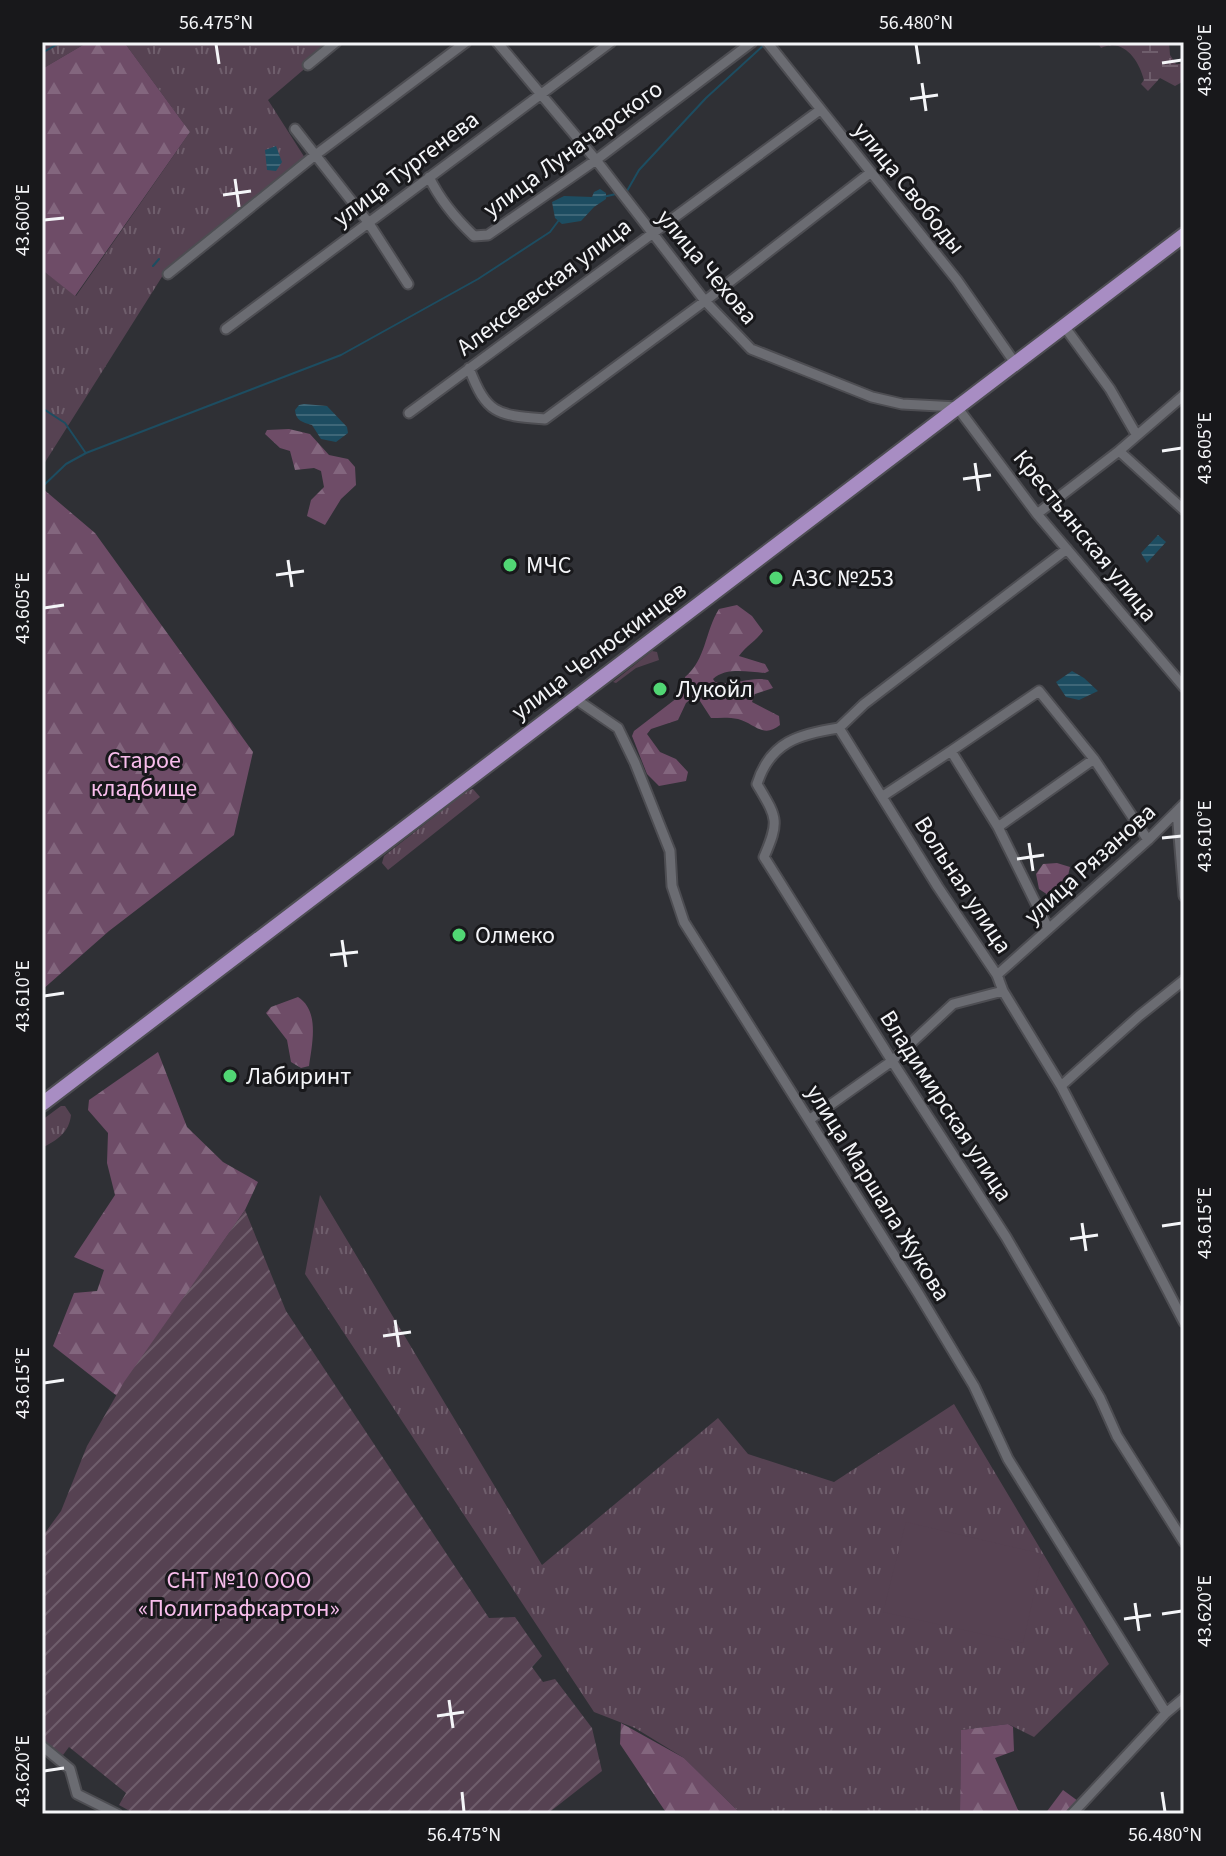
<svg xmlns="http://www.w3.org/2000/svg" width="1226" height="1856" viewBox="0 0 1226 1856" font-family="'Source Sans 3',sans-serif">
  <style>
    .grass { fill: url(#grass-tufts) }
    .forest { fill: url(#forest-firs) }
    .wetland { fill: url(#wetland-marsh) }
    .park { fill: #564252 }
    .garden { fill: url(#garden-furrows) }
    .water { fill: url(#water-rules) }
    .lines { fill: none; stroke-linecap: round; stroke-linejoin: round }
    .stream { stroke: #1d4d61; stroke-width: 2 }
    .minor-casing { stroke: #4d4d52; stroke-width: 13 }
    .primary-casing { stroke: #4d4d52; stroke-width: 18 }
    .minor { stroke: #6b6c72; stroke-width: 9 }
    .primary { stroke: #a88dc3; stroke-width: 14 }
    .ticks { fill: none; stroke: #f4f5f8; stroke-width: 3 }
    .poi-dot { fill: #51d674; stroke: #18181b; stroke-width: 3 }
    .labels { text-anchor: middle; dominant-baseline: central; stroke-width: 6; stroke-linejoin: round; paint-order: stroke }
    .street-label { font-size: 24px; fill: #f4f5f8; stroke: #18181b }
    .poi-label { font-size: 24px; fill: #f4f5f8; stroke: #18181b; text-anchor: start }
    .park-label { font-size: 24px; fill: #f8bdec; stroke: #18181b }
    .neatline { fill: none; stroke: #f4f5f8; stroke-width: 3 }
    .ticks-label { font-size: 20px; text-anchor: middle; fill: #f4f5f8 }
  </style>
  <defs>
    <pattern id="grass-tufts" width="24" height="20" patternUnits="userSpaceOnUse" patternTransform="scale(2)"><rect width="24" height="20" fill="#564252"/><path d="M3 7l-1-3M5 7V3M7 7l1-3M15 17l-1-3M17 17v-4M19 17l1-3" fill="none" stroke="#6f5e6c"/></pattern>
    <pattern id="forest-firs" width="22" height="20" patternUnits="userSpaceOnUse" patternTransform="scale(2)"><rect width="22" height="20" fill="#6e4c67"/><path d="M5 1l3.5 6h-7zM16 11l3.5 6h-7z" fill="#83667e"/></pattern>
    <pattern id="wetland-marsh" width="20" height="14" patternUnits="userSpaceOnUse" patternTransform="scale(2)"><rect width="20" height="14" fill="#564252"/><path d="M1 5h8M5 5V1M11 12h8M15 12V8" fill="none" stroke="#6f5e6c"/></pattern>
    <pattern id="garden-furrows" width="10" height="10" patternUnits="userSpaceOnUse" patternTransform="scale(2)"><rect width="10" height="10" fill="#564252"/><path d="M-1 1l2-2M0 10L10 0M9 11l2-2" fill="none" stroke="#6f5e6c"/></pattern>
    <pattern id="water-rules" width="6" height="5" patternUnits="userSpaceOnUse" patternTransform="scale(2)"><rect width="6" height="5" fill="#1d4d61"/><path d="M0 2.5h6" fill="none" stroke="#3e6778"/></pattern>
  </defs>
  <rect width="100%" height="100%" fill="#2f3035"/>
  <path class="grass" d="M42 42H88L42 69Z
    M124 42H336L268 100 305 158 165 272 42 467V270L76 296 190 132Z
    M652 651 657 652 659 660 636 668 616 683 613 682Z
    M473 789 480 797 388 870 382 863 384 856 467 791Z
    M61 1106H65L71 1115C69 1133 57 1140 42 1148V1120Z
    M320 1195 542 1565 718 1418 748 1454 834 1482 954 1404 1109 1664 1034 1737 1008 1724 961 1730 960 1814H741L684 1758 635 1728 594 1712 305 1274Z"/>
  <path class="forest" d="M88 42H124L190 132 75 296 42 270V69Z
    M289 429 310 434 329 455 348 459 355 467 356 485 341 499 325 525 307 516 311 500 324 487 321 471 314 468 295 470 290 451 280 448 265 434 267 430Z
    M42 488 95 533 253 752 234 835 109 931 42 990Z
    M737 605 752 616 763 631C756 641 746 646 739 656L765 664 769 671 765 673C748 672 726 667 713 679L715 682C734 687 749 676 768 680L773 688 755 694 752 702 779 716 780 725C763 739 754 723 738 719 729 717 719 718 711 718L698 698H692L686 703 678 720 651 729 647 734 660 752 676 759 688 772 686 781 659 786 647 774 632 736 634 731 686 691 685 677C706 660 705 631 719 609Z
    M1057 863 1070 867 1065 889 1051 897 1039 889 1036 874 1043 864Z
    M298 997C320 1011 312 1044 309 1066L301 1068 291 1062 287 1040 266 1013 271 1007Z
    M158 1052 187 1127 223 1162 258 1182 245 1210 117 1396 53 1346 74 1293 97 1291 104 1270 74 1257 115 1195 107 1163 108 1133 88 1110 89 1100Z
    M621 1723 684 1758 741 1814H667L620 1744Z
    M1008 1724 1013 1727 1014 1751 995 1758 1018 1810 1025 1814H960L961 1730Z
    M1063 1790 1078 1801 1067 1814H1045Z"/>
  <path class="wetland" d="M1097 42H1169L1170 55 1176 64H1184V81L1175 86 1160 78 1148 91 1141 84 1144 80C1139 60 1123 37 1101 48Z"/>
  <path class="park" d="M906 1522 1043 1554 1023 1643 883 1612Z"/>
  <path class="garden" d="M245 1210 286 1311 489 1618 515 1617 542 1656 532 1667 543 1682 555 1679 592 1728 602 1771 547 1814H135L119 1805 126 1793 69 1747 63 1755 42 1740V1537L61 1511 87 1446 124 1382Z"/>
  <path class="water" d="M276 146 282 162 276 171 267 170 265 150Z
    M600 189 606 193V199L594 207 581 221 562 224 555 218 552 202 564 196 592 197 594 192Z
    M304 404 327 406 347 427 348 433 336 442 321 439 312 425C302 422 296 421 295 410L299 405Z
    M1158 535 1166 542 1147 563 1141 553Z
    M1072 671 1084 678 1098 691 1079 700 1066 697 1056 682Z"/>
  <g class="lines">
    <path class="stream" d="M42 53 61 42
      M627 191 639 170 706 98 764 45
      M603 197 616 194
      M153 266 159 259
      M42 408 65 423 85 452
      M42 487 66 464 86 453 341 355 478 279 550 232 559 220"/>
    <defs>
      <path id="minor" d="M497 42 596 160 705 301 751 349 872 397 902 404 957 407 1037 514 1184 687
        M767 42 957 280 1015 363
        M308 65 336 42
        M295 129 368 222 408 284
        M429 177C440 200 455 218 474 236L488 235 596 160 752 42
        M168 274 314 156 466 42
        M1064 326 1110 389 1136 434
        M226 329 611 42
        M469 368C487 415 497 415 545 419L705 301 870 173
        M409 413 820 110
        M1119 451 1184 510
        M1037 514 1119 451 1184 395
        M1067 549 864 704 839 728 938 887 997 975 1003 991 1061 1086 1184 1322
        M574 698 618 728 635 763 670 851 672 886 684 922 918 1293 974 1386 1008 1459 1166 1713
        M839 728C799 734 770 742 757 784 777 818 780 820 764 857L892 1061 1006 1237 1100 1398 1117 1436 1184 1542
        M883 796 951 751
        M1177 811 1184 896
        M998 827 1094 759 1148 840
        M1048 928 998 827 951 751 1039 691 1094 759
        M999 980 997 975 1148 840 1184 804
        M1061 1086 1139 1016 1184 980
        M809 1120 892 1061 953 1004 1003 991
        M42 1746 70 1769 77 1794 117 1814
        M1072 1814 1166 1713 1184 1698"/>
      <path id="primary" d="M42 1104 1184 235"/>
    </defs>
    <use href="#minor" class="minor-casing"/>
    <use href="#primary" class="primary-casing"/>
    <use href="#minor" class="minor"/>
    <use href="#primary" class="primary"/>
  </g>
  <path class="ticks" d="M216 44 219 64M916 44 919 64M1162 63 1182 60M922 83 926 111M910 99 938 95M235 179 239 207M223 195 251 191M44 220 64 218M1162 451 1182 448M975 463 979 491M963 479 991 475M288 560 292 587M276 575 304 571M44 608 64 605M1162 838 1182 836M1029 843 1033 871M1017 859 1044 855M342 940 346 967M330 955 358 952M44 996 64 993M1082 1223 1086 1251M1162 1226 1182 1223M1070 1239 1098 1235M395 1320 399 1347M383 1336 411 1332M44 1383 64 1380M1135 1603 1139 1631M1162 1614 1182 1611M1124 1619 1151 1615M449 1700 453 1728M437 1716 464 1712M44 1771 64 1768M462 1792 464 1812M1162 1792 1165 1812"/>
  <g class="poi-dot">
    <circle cx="510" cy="565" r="8"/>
    <circle cx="776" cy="578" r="8"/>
    <circle cx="660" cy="689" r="8"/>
    <circle cx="459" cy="935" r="8"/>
    <circle cx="230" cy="1076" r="8"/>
  </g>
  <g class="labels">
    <g class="street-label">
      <text transform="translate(573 149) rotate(-36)">улица Луначарского</text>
      <text transform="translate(406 169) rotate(-37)">улица Тургенева</text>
      <text transform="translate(909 188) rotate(51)">улица Свободы</text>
      <text transform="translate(707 267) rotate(50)">улица Чехова</text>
      <text transform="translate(544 287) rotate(-37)">Алексеевская улица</text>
      <text transform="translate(1085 536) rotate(51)">Крестьянская улица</text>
      <text transform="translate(599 651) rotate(-37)">улица Челюскинцев</text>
      <text transform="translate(1090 864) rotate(-42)">улица Рязанова</text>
      <text transform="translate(963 885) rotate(57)">Вольная улица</text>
      <text transform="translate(946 1106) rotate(57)">Владимирская улица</text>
      <text transform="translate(878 1193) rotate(58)">улица Маршала Жукова</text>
    </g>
    <g class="poi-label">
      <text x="526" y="565">МЧС</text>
      <text x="792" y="578">АЗС №253</text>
      <text x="676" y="689">Лукойл</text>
      <text x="475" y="935">Олмеко</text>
      <text x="246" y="1076">Лабиринт</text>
    </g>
    <g class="park-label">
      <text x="144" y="760">Старое<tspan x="144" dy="28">кладбище</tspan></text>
      <text x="239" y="1580">СНТ №10 ООО<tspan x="239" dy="28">«Полиграфкартон»</tspan></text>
    </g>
  </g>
  <rect width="1226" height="1856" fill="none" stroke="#18181b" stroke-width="88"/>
  <rect x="44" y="44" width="1138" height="1768" class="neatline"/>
  <g class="ticks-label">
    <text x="216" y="29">56.475°N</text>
    <text x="916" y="29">56.480°N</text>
    <text transform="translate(1204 60) rotate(-90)" y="7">43.600°E</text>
    <text transform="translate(22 220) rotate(-90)" y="7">43.600°E</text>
    <text transform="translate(1204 448) rotate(-90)" y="7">43.605°E</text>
    <text transform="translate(22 608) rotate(-90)" y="7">43.605°E</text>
    <text transform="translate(1204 836) rotate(-90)" y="7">43.610°E</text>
    <text transform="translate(22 996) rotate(-90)" y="7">43.610°E</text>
    <text transform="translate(1204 1223) rotate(-90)" y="7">43.615°E</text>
    <text transform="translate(22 1383) rotate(-90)" y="7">43.615°E</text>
    <text transform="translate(1204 1611) rotate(-90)" y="7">43.620°E</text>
    <text transform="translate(22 1771) rotate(-90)" y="7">43.620°E</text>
    <text x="464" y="1841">56.475°N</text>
    <text x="1165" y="1841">56.480°N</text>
  </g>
</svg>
